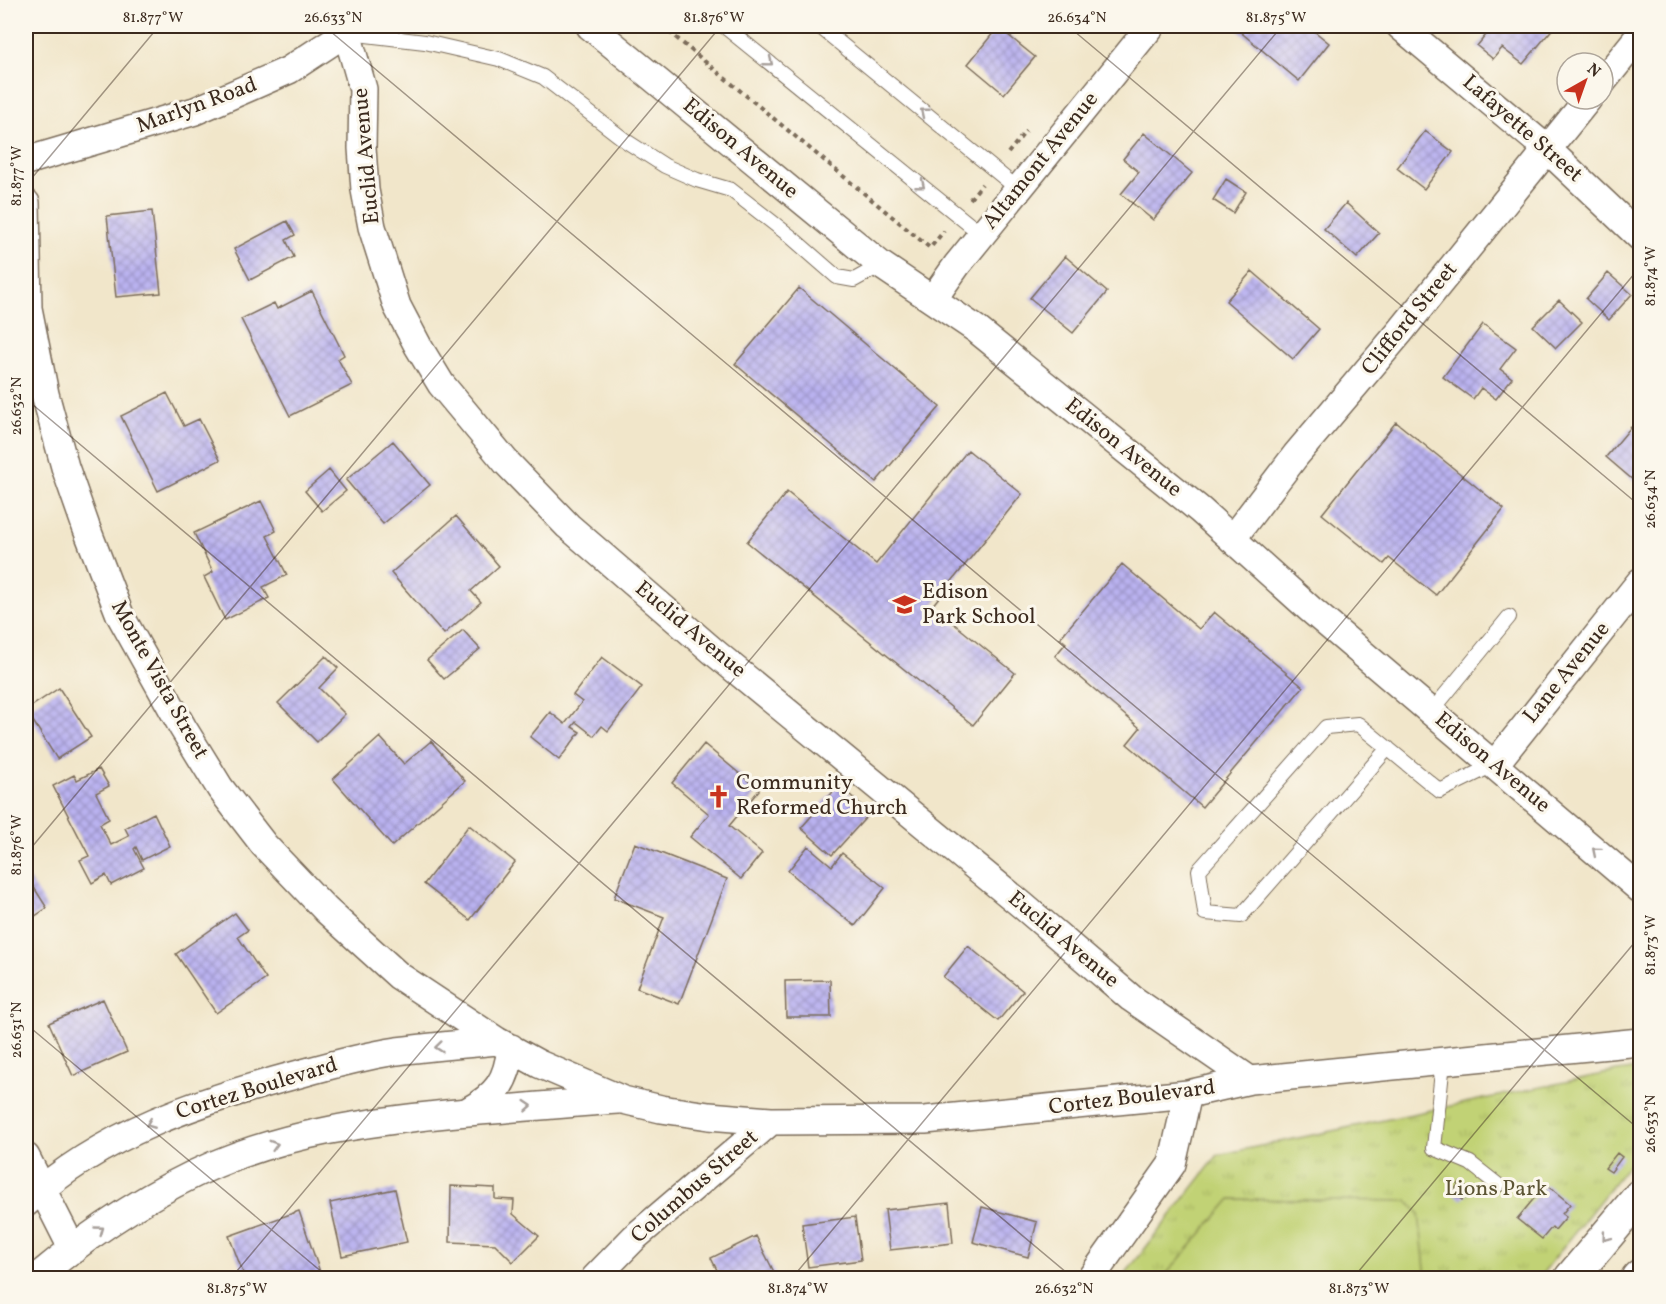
<svg xmlns="http://www.w3.org/2000/svg" width="1666" height="1304" viewBox="0 0 1666 1304" font-family="Vollkorn,serif">
  <style>
    .park { fill: url(#park-tufts); stroke: #7e7e49; stroke-width: 1.5 }
    .pitch { fill: #c1d274; stroke: #7e7e49; stroke-width: 1.5 }
    .building { fill: url(#building-cross-hatch) }
    .lines { fill: none; stroke-linecap: round; stroke-linejoin: round }
    .lane-casing { stroke: #7b6c5a; stroke-width: 16 }
    .street-casing { stroke: #7b6c5a; stroke-width: 30 }
    .primary-casing { stroke: #7b6c5a; stroke-width: 36 }
    .path { stroke: #7b6c5a; stroke-width: 4; stroke-dasharray: 4.5 4.5; stroke-linecap: butt }
    .lane { stroke: #fff; stroke-width: 14 }
    .street { stroke: #fff; stroke-width: 27 }
    .primary { stroke: #fff; stroke-width: 33 }
    .oneway { stroke: #a79f9a }
    .ticks { fill: none; stroke: #3b2a1e; stroke-width: 1.5; stroke-opacity: 0.45 }
    .labels { text-anchor: middle; dominant-baseline: central; stroke-width: 6; stroke-linejoin: round; paint-order: stroke }
    .street-label { font-size: 22px; fill: #3b2a1e; stroke: #fbf7ec }
    .poi-label { font-size: 22px; fill: #3b2a1e; stroke: #fbf7ec; text-anchor: start }
    .park-label { font-size: 22px; fill: #5c5434; stroke: #fbf7ec }
    .neatline { fill: none; stroke: #3b2a1e; stroke-width: 2 }
    .ticks-label { font-size: 15px; text-anchor: middle; fill: #3b2a1e }
  </style>
  <defs>
    <pattern id="park-tufts" width="24" height="20" patternUnits="userSpaceOnUse" patternTransform="scale(1.5)"><rect width="24" height="20" fill="#c1d274"/><path d="M3 7l-1-3M5 7V3M7 7l1-3M15 17l-1-3M17 17v-4M19 17l1-3" fill="none" stroke="#a7b464"/></pattern>
    <pattern id="building-cross-hatch" width="8" height="8" patternUnits="userSpaceOnUse" patternTransform="scale(1.5)"><rect width="8" height="8" fill="#bab2f0"/><path d="M0 0l8 8M0 8l8-8" fill="none" stroke="#9891c2"/></pattern>
  </defs>
  <rect width="100%" height="100%" fill="#fbf7ec"/>
  <filter id="ink" filterUnits="userSpaceOnUse"><feTurbulence type="fractalNoise" baseFrequency=".0167" numOctaves="2"/><feDisplacementMap in="SourceGraphic" scale="12" xChannelSelector="R" yChannelSelector="G"/><feConvolveMatrix kernelMatrix="1 2 1 2 8 2 1 2 1" color-interpolation-filters="sRGB"/></filter>
  <filter id="wash" filterUnits="userSpaceOnUse"><feTurbulence type="fractalNoise" baseFrequency=".008" numOctaves="4" result="noise"/><feDisplacementMap in="SourceGraphic" scale="24" xChannelSelector="R" yChannelSelector="G"/><feGaussianBlur stdDeviation="1.35" result="paint"/><feColorMatrix in="noise" values="0 0 0 0 0 0 0 0 0 0 0 0 0 0 0 0 0 1.4 0 .05"/><feComposite in="paint" operator="in"/></filter>
  <g filter="url(#wash)">
    <rect width="100%" height="100%" fill="#f1e6ca"/>
    <path class="park" d="M1640 1068V1150L1539 1278H1122L1218 1155 1617 1071Z"/>
    <path class="pitch" d="M1231 1199 1407 1201 1419 1213 1426 1278H1163Z"/>
    <g id="blocks">
      <path class="building" d="M1242 26H1308L1329 43 1299 81 1238 30Z
        M1484 26H1555L1523 64 1502 48 1493 59 1477 46 1490 30Z
        M998 27 1035 57 1004 94 968 64Z
        M1425 131 1453 152 1424 189 1397 168Z
        M1144 133 1192 173 1153 220 1121 194 1139 172 1123 159Z
        M1226 179 1246 192 1233 213 1213 200Z
        M1346 203 1379 233 1357 258 1324 229Z
        M152 211 161 293 116 297 107 216Z
        M287 221 295 235 286 240 294 257 250 280 234 249Z
        M1065 256 1107 292 1073 333 1030 298Z
        M1252 271 1319 329 1293 359 1226 301Z
        M1608 273 1632 294 1609 320 1586 299Z
        M799 288 940 407 876 482 735 364Z
        M312 291 344 355 338 359 352 385 290 416 241 319 274 303 277 309Z
        M1559 300 1582 322 1556 348 1533 326Z
        M1483 324 1516 348 1500 369 1512 378 1496 399 1481 388 1473 399 1443 377Z
        M167 393 184 426 199 419 220 460 158 491 121 416Z
        M1396 422 1504 509 1436 595 1389 558 1384 564 1322 514Z
        M1631 427 1640 435V486L1606 457Z
        M393 441 430 485 383 524 346 480Z
        M968 450 1022 494 932 606 1015 673 973 725 747 542 787 492 876 564Z
        M329 470 346 491 322 511 305 491Z
        M261 501 276 531 267 536 287 575 263 587 269 598 225 620 204 577 213 572 194 533Z
        M456 516 499 566 471 591 481 602 444 634 391 573Z
        M1122 564 1199 629 1214 612 1303 687 1202 807 1127 744 1140 728 1055 656 1066 643 1060 638Z
        M463 630 480 649 444 679 427 660Z
        M326 656 338 668 319 688 345 714 317 742 278 703Z
        M602 657 642 687 608 731 602 726 594 736 576 722 572 727 580 732 559 760 530 737 550 712 565 724 582 702 573 695Z
        M59 688 91 737 57 759 26 710Z
        M380 737 404 764 431 741 465 781 392 846 333 779Z
        M704 744 759 790 729 826 762 853 741 879 690 837 709 814 672 783Z
        M99 769 109 786 96 793 109 819 100 824 111 845 129 836 125 828 154 813 170 846 142 860 136 847 134 849 144 868 111 885 106 875 92 883 80 860 89 856 53 786 74 775 77 780Z
        M839 785 870 813 832 855 801 828Z
        M469 825 515 862 470 920 424 884Z
        M635 843 727 879 679 1004 637 988 664 917 614 898Z
        M808 846 832 866 842 853 885 888 855 926 788 871Z
        M26 875 47 908 26 922Z
        M235 913 248 930 238 937 266 979 216 1013 176 954Z
        M968 946 1023 991 998 1021 943 977Z
        M830 980 831 1017H786L785 981Z
        M103 999 127 1052 73 1076 49 1023Z
        M1617 1153 1622 1157 1611 1172 1605 1168Z
        M1460 1182 1470 1189 1462 1200 1452 1193Z
        M1546 1184 1570 1204 1562 1214 1566 1217 1555 1230 1552 1227 1542 1239 1517 1219Z
        M451 1186 495 1188V1199L514 1200 513 1214 539 1236 513 1262 495 1244 450 1242Z
        M395 1189 407 1242 342 1256 330 1203Z
        M949 1203 953 1243 890 1250 885 1210Z
        M982 1207 1037 1222 1028 1257 973 1242Z
        M299 1211 321 1275 310 1278H245L229 1236Z
        M855 1217 861 1260 808 1267 802 1224Z
        M756 1236 777 1278H721L711 1258Z"/>
    </g>
  </g>
  <g filter="url(#ink)">
    <use href="#blocks" fill-opacity="0" stroke="#7b6c5a" stroke-width="1.5"/>
    <g class="lines">
      <defs>
        <path id="lane" d="M724 26 981 234
          M819 26 1018 189
          M349 33 425 42 499 59 543 77 626 141 665 166 697 180 731 190 790 236 837 277 854 280 881 265
          M1431 712 1509 617
          M1388 748 1241 916 1205 913 1199 870 1326 727 1358 724 1440 791 1495 764
          M1443 1062 1434 1148 1470 1163 1498 1185"/>
        <path id="street" d="M590 26 881 265 976 329 1200 510 1310 609 1640 889
          M1400 26 1547 149 1640 237
          M347 33 363 89 362 148 365 190 372 227 397 306 418 346 441 384 506 462 568 526 714 652 1022 905 1131 998 1250 1080
          M1603 81 1640 35
          M26 161 195 111 289 70 356 26
          M26 203 28 308 45 394 65 467 86 527 120 615 183 728 220 788 264 845 326 910 399 976 497 1041 539 1064 623 1100 661 1109 709 1116 771 1121 925 1120 1188 1094 1250 1080 1640 1042
          M933 299 957 265 1151 26
          M1232 539 1296 455 1400 332 1588 99
          M1495 764 1640 582
          M468 1111C497 1095 507 1081 511 1048
          M26 1157 73 1250
          M26 1203C101 1133 202 1100 299 1074 331 1065 364 1056 397 1051 430 1047 463 1044 497 1041
          M36 1278C90 1233 151 1192 216 1164 288 1133 369 1122 446 1114 503 1109 561 1104 618 1100
          M595 1278 635 1237 771 1121
          M1091 1278 1172 1164 1188 1094"/>
        <path id="primary" d="M1571 1278 1640 1196
          M1638 1278 1640 1276"/>
      </defs>
      <use href="#lane" class="lane-casing"/>
      <use href="#street" class="street-casing"/>
      <use href="#primary" class="primary-casing"/>
      <path class="path" d="M662 26 930 248 944 231
        M1008 153 1026 131
        M970 199 982 184"/>
      <use href="#lane" class="lane"/>
      <use href="#street" class="street"/>
      <use href="#primary" class="primary"/>
    </g>
    <defs><path id="oneway-chevron" d="M-2-3.5L2.5 0L-2 3.5" fill="none" stroke-width="1.6" stroke-linecap="round" stroke-linejoin="round" transform="scale(1.5)"/></defs>
    <g class="oneway">
      <use href="#oneway-chevron" transform="translate(769 62) rotate(39)"/>
      <use href="#oneway-chevron" transform="translate(924 112) rotate(-141)"/>
      <use href="#oneway-chevron" transform="translate(921 185) rotate(39)"/>
      <use href="#oneway-chevron" transform="translate(1596 851) rotate(-140)"/>
      <use href="#oneway-chevron" transform="translate(439 1047) rotate(174)"/>
      <use href="#oneway-chevron" transform="translate(528 1106) rotate(-4)"/>
      <use href="#oneway-chevron" transform="translate(150 1124) rotate(158)"/>
      <use href="#oneway-chevron" transform="translate(274 1145) rotate(-16)"/>
      <use href="#oneway-chevron" transform="translate(100 1230) rotate(-36)"/>
      <use href="#oneway-chevron" transform="translate(1606 1237) rotate(130)"/>
    </g>
  </g>
  <path class="ticks" d="M324 26 1640 1130M1068 26 1640 506M26 185 159 26M26 399 1073 1278M26 854 721 26M26 1024 329 1278M231 1278 1282 26M792 1278 1640 267M1353 1278 1640 936"/>
  <defs>
    <symbol id="school-bare" viewBox="-9 -9 18 18"><path d="M0-5L7-2L0 1L-7-2ZM-4 1L0 2.5L4 1V4Q0 6-4 4Z" fill="#c8321e" stroke="#fbf7ec" stroke-width="2.5" paint-order="stroke"/></symbol>
    <symbol id="church-bare" viewBox="-9 -9 18 18"><path d="M-1.2-6h2.4v3.5h3.3v2.4h-3.3V6h-2.4V-.1h-3.3v-2.4h3.3Z" fill="#c8321e" stroke="#fbf7ec" stroke-width="2.5" paint-order="stroke"/></symbol>
  </defs>
  <g fill-rule="evenodd">
    <use href="#school-bare" x="888" y="588" width="33" height="33"/>
    <use href="#church-bare" x="702" y="780" width="33" height="33"/>
  </g>
  <g class="labels">
    <g class="street-label">
      <text transform="translate(197 106) rotate(-20)">Marlyn Road</text>
      <text transform="translate(1522 129) rotate(41)">Lafayette Street</text>
      <text transform="translate(740 149) rotate(40)">Edison Avenue</text>
      <text transform="translate(367 156) rotate(-95)">Euclid Avenue</text>
      <text transform="translate(1041 161) rotate(-51)">Altamont Avenue</text>
      <text transform="translate(1410 319) rotate(-51)">Clifford Street</text>
      <text transform="translate(1123 448) rotate(39)">Edison Avenue</text>
      <text transform="translate(690 630) rotate(40)">Euclid Avenue</text>
      <text transform="translate(1567 673) rotate(-51)">Lane Avenue</text>
      <text transform="translate(159 680) rotate(61)">Monte Vista Street</text>
      <text transform="translate(1492 763) rotate(40)">Edison Avenue</text>
      <text transform="translate(1063 940) rotate(40)">Euclid Avenue</text>
      <text transform="translate(257 1089) rotate(-17)">Cortez Boulevard</text>
      <text transform="translate(1132 1098) rotate(-7)">Cortez Boulevard</text>
      <text transform="translate(695 1187) rotate(-41)">Columbus Street</text>
    </g>
    <g class="poi-label">
      <text x="922" y="592">Edison<tspan x="922" dy="25">Park School</tspan></text>
      <text x="736" y="783">Community<tspan x="736" dy="25">Reformed Church</tspan></text>
    </g>
    <g class="park-label">
      <text x="1496" y="1189">Lions Park</text>
    </g>
  </g>
  <rect width="1666" height="1304" fill="none" stroke="#fbf7ec" stroke-width="66"/>
  <g transform="translate(1585 81) rotate(40)"><circle r="28" fill="#fbf7ec" stroke="#aea59a" stroke-width="1.5"/>
  <path d="M0-4.5L10 22L0 15L-10 22Z" fill="#c8321e"/>
  <text y="-9" font-size="16" font-weight="bold" text-anchor="middle" fill="#3b2a1e">N</text>
  </g>
  <rect x="33" y="33" width="1600" height="1238" class="neatline"/>
  <g class="ticks-label">
    <text x="153" y="22">81.877°W</text>
    <text x="333" y="22">26.633°N</text>
    <text x="714" y="22">81.876°W</text>
    <text x="1077" y="22">26.634°N</text>
    <text x="1276" y="22">81.875°W</text>
    <text transform="translate(16 176) rotate(-90)" y="5">81.877°W</text>
    <text transform="translate(1650 276) rotate(-90)" y="5">81.874°W</text>
    <text transform="translate(16 406) rotate(-90)" y="5">26.632°N</text>
    <text transform="translate(1650 499) rotate(-90)" y="5">26.634°N</text>
    <text transform="translate(16 845) rotate(-90)" y="5">81.876°W</text>
    <text transform="translate(1650 945) rotate(-90)" y="5">81.873°W</text>
    <text transform="translate(16 1030) rotate(-90)" y="5">26.631°N</text>
    <text transform="translate(1650 1124) rotate(-90)" y="5">26.633°N</text>
    <text x="237" y="1293">81.875°W</text>
    <text x="798" y="1293">81.874°W</text>
    <text x="1064" y="1293">26.632°N</text>
    <text x="1359" y="1293">81.873°W</text>
  </g>
</svg>
